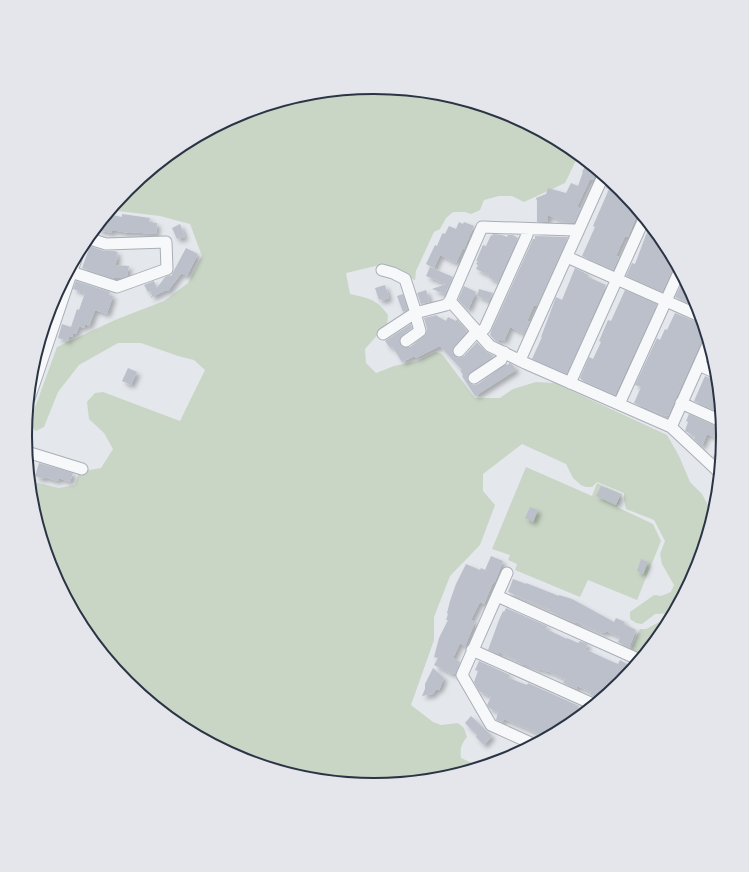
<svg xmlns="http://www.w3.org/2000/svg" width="749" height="872" viewBox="0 0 749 872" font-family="Raleway,sans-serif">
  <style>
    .green { fill: #c9d6c5 }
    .building { fill: #bbc0ca; filter: url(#shadow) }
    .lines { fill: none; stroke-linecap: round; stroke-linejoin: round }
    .street-casing { stroke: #a9aeb7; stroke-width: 13 }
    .street { stroke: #f7f8fa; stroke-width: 11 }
    .rim { fill: none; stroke: #2b3445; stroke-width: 2 }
  </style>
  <defs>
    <filter id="shadow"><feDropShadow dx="3.5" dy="3.5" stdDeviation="2" flood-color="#0004"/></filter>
  </defs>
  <rect width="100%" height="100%" fill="#e4e7ec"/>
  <path class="green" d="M375 87 443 93 508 113 569 146 579 154 565 183 524 202 512 196H499L484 200 480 210 471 214 465 212H453L446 218 440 229 434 232 416 271 415 280H414L408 275 384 264 346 273 350 294C368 298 377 299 388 315L387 324 365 349 366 363 376 373 394 366 417 361 436 352 442 354 475 398H500L513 389 536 382 555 383 667 435 679 456 690 482 702 494 714 516 697 570 674 613 655 614 642 624 636 623 630 619V612L654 595 661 596 671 592 674 585 662 564 660 554 665 541 654 520 626 509 624 500V493L597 482 592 487H586L581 485 573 478 566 464 522 444 483 474V491L495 505 480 545 450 576 434 617V640L411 705 433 722 441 725 458 723 464 728 467 737C461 744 460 749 461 758L474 764 484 759 492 764 442 779 374 785 306 779 241 759 180 726 127 683 84 630 52 570 32 504 29 476 34 482 59 488 75 485 79 472 101 468 113 449 104 433 89 419 87 402 95 393 103 392 180 421 205 370 194 360 178 356 141 343H118L79 365 58 392 44 427 36 431 29 424 57 347 115 320 164 301 188 283 202 256 190 224 160 216 110 210 128 189 181 145 241 113 307 93Z
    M526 467 592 496 597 483 622 494 617 507 653 524 661 541 637 600 588 580 580 597 515 570 517 564 508 560 510 555 492 549Z
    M673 615 665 630 645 655 631 649 640 629H646Z"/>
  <path class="building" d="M588 161 597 169 593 180 590 179 577 207 581 209 574 223H567L548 215V222H537V201L536 198 546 194 548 188 566 193 571 183 578 186 583 172H582Z
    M609 179 622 189 639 210 628 237 625 236 616 256 619 257 613 270 582 256 595 227 593 226 609 189 606 188Z
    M107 214 122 217V214L150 218 149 222 157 223 156 234 129 232V233L112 230V233L98 230 99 223Z
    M459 222 463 224 464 222 474 226 464 249 463 248 456 263 440 255 434 268 426 264 435 245 437 246 442 234 443 233 445 234 449 226 456 229Z
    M180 224 185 237 177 239 172 228Z
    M653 227 665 242 677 264 674 267 662 292 626 276 632 263 635 264 647 232 650 233Z
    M493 234 502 235 507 237 508 235H513L518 238 498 282 488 277 489 275 476 269 478 265 476 264 478 261H476L483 245 486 246 491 235 492 236Z
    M535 236 568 237 537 306 534 305 527 321 530 322 524 334 510 327 504 341 499 339 497 342 490 335 492 329 533 239H535Z
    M90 246 104 251H114L118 252 116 256 118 257 115 265 129 266 127 276 120 278H114V279L82 268Z
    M186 248 198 254 187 276 181 273 168 291 166 290 150 298 152 295 150 291 148 292 144 285 154 281 157 288 165 277 170 275 171 276Z
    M430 267 453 277 445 294 432 289 446 284 426 276Z
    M575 268 589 275 588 277 606 285 567 374 532 359 542 337H541L556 297 562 300Z
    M76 281 110 292 109 295 113 296 107 314 95 310 89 326 85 324 84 328 79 326 76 334 73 333 72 337 69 336 68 341 58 338 62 324 71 327 77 309 79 310 85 293 73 289Z
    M682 283 689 287 699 308 675 297Z
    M385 285 389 298 382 301 381 299 379 300 375 288Z
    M464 286 476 292 468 310 458 300Z
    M479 289 493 293 489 301 477 296Z
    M426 290 430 302 421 304 417 293Z
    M625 290 657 304 615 395 583 381 580 378 589 357 593 359 601 342 599 341 608 320 611 321Z
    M403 294 408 310 403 312 397 296Z
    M675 313 699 323 704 324 706 331 668 416 666 415V416L645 407V408L634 403 641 387 635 385 657 338 660 340 665 329 667 330Z
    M437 315V316L446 321 448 317 456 321 457 319 467 331 452 349 453 354 455 356 458 358 464 356 477 342 485 351 494 356 468 375 467 379 471 384 474 385 478 384 506 364 507 365 510 363 513 365 516 370 475 396 462 376 463 375 460 370H462L440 346 416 358 415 356 402 362 392 346 390 348 385 341 411 324 412 328 402 336 399 341 403 347H410L426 334 427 329 424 318Z
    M128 368 137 372 131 385 122 381Z
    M705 376 716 381 713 391 719 394 717 398 720 400 722 414 694 401Z
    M689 414 722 429 718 439 707 434 702 446H701L694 439 695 436 685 431 688 422 686 421Z
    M723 435 724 436 721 463 713 457Z
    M39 463 73 473 70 482 59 478 58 481 44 477 43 479 35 476Z
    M601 486 621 494 616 505 596 496Z
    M530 507 538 510 533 522 525 518Z
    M491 556 503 561 495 582H494L492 585 484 604 480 602 471 620 475 622 466 644 465 646 460 643 453 658 460 662 455 674 453 673 452 674 434 665 438 658 434 657 439 638 448 620H446L448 614 447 613 450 601 456 584 466 564 480 570 481 568 485 570Z
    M641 559 648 562 643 574 637 571Z
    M513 579 526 584V583L559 596V595L572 599 614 622 616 618 625 622 624 624 636 630 629 648 618 642 620 637 606 631 605 633H603L576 622 575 623 551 612V610L508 592Z
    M506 608 547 626 546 629 567 639V638L578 643 580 641 588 644 585 649 604 658 618 664 620 660 634 668 621 683 611 692 603 688 598 698 590 695 591 692 577 686 576 689 563 683 565 679 548 671 547 672 540 669V670L524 664V665L515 662 516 660 499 652 498 654 488 650 499 620 503 611 504 612Z
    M479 661 510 675 509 678 519 682 527 685 528 683 579 706 578 708 587 712 568 727 545 739 538 736 539 734 521 726 504 719 502 722 496 720 498 712 489 708 487 705 491 697 479 691 474 682 478 671 475 670Z
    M433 668 444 678 439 690 436 689 433 694 422 696 425 689V684Z
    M471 716 492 736 484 745 476 737 477 735 465 723Z"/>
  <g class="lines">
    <defs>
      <path id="street" d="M578 232 574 230 482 227 450 301 490 346 525 363 671 427 720 473
        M567 257 702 317
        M382 270 393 273 405 279 416 313
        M71 272 117 287 167 269 166 242 106 244 87 238
        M383 334 415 313 446 305 450 301
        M479 334 485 328 527 235V229
        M406 341 420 331 415 313
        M459 351 477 331
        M520 360 604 174
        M699 365 718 374
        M474 378 501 360 504 352
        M570 383 645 217
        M29 399 77 256
        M681 403 723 422
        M619 404 680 270
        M671 427 709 342
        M27 452 82 469
        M507 573 462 675 491 725 535 745
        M497 596 640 660
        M472 650 595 705"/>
    </defs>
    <use href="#street" class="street-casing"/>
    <use href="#street" class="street"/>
  </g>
  <path d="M0 0H749V872H0ZM32 436a342 342 0 1 1 684 0a342 342 0 1 1-684 0Z" fill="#e4e6eb" fill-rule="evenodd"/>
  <path class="rim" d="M32 436a342 342 0 1 1 684 0a342 342 0 1 1-684 0Z"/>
</svg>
